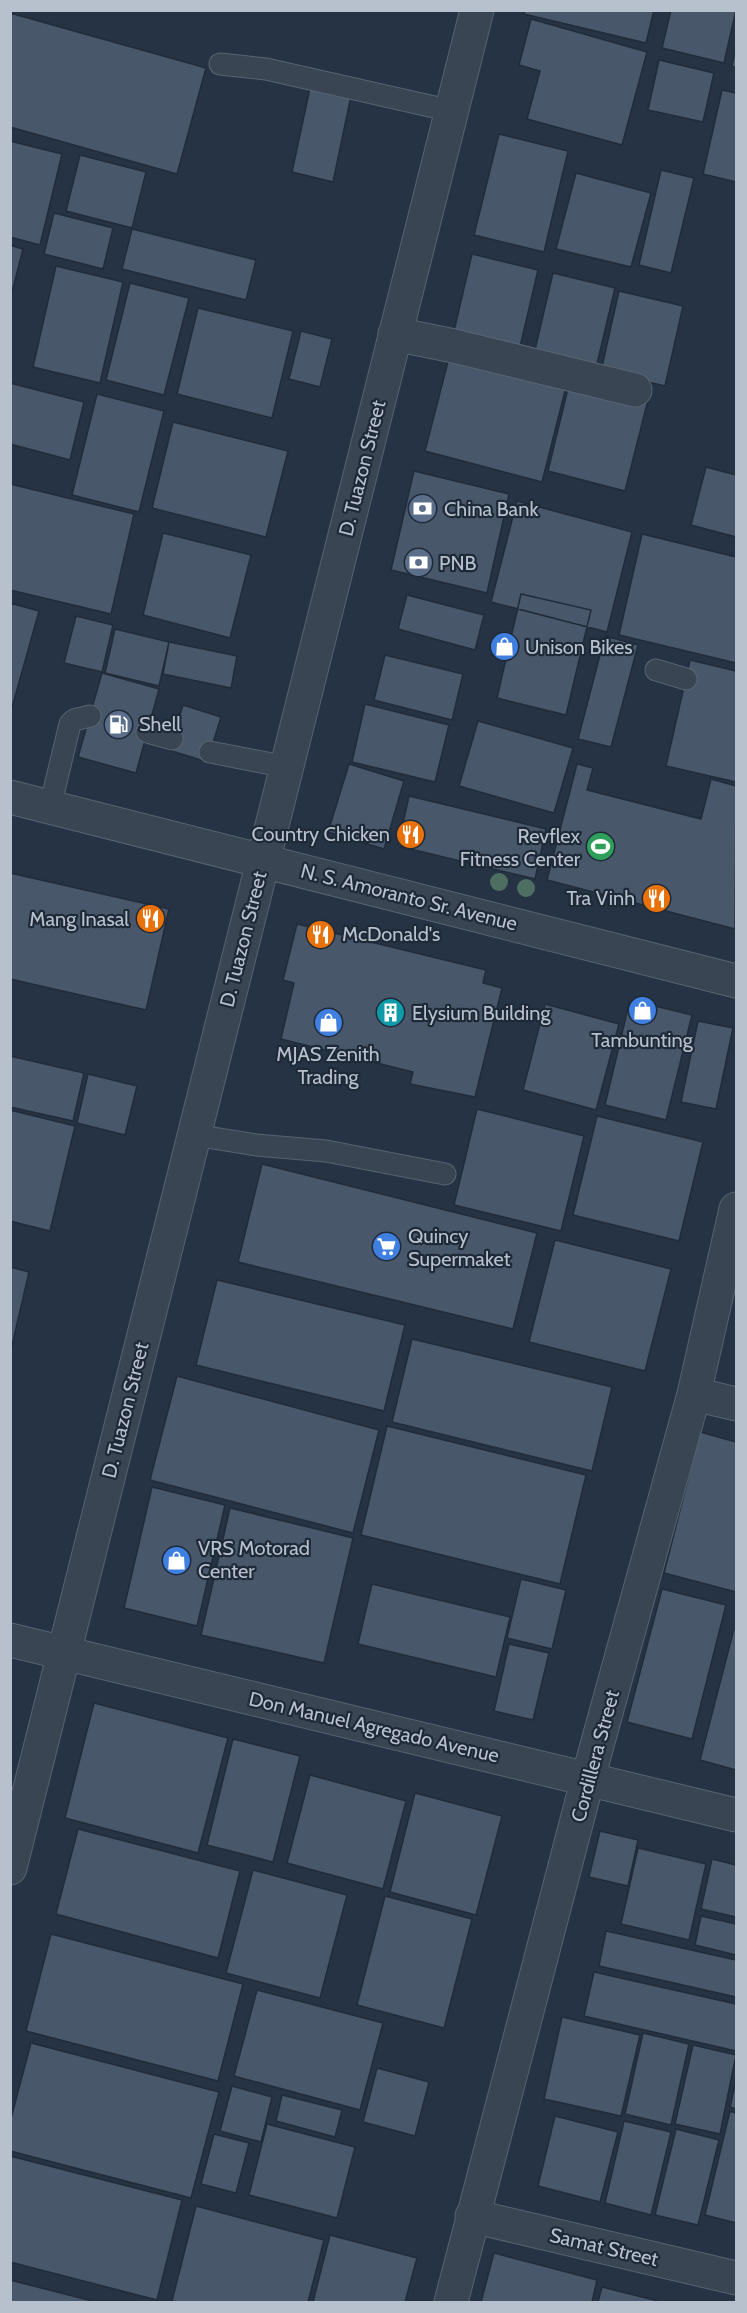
<svg xmlns="http://www.w3.org/2000/svg" width="747" height="2313" viewBox="0 0 747 2313" font-family="Cabin,sans-serif">
  <style>
    .building { fill: #49576b; stroke: #212c3b; stroke-width: 1.5 }
    .lines { fill: none; stroke-linecap: round; stroke-linejoin: round }
    .service-casing { stroke: #586371; stroke-width: 23 }
    .minor-casing { stroke: #586371; stroke-width: 35 }
    .tertiary-casing { stroke: #586371; stroke-width: 35 }
    .service { stroke: #3a4554; stroke-width: 21 }
    .minor { stroke: #3a4554; stroke-width: 33 }
    .tertiary { stroke: #3a4554; stroke-width: 33 }
    .tree { fill: #4d6e61 }
    .labels { text-anchor: middle; dominant-baseline: central; stroke-width: 4.5; stroke-linejoin: round; paint-order: stroke }
    .street-label { font-size: 20px; fill: #b7c0cd; stroke: #1f2a39 }
    .poi-label { font-size: 20px; fill: #b7c0cd; stroke: #1f2a39; text-anchor: start }
  </style>
  <rect width="100%" height="100%" fill="#253344"/>
  <path class="building" d="M524 10H654L646 43 524 14Z
    M671 10H736L724 63 662 48Z
    M10 13 206 68 177 174 10 127Z
    M531 19 647 52 622 145 527 119 540 71 519 65Z
    M736 46V68L732 66Z
    M659 60 714 73 703 122 648 110Z
    M310 88 351 96 333 182 292 172Z
    M722 90 736 93V182L703 174Z
    M499 134 568 151 544 252 474 235Z
    M10 141 62 154 40 245 10 237Z
    M80 155 146 172 132 228 66 211Z
    M661 170 694 178 671 273 639 265Z
    M576 173 651 193 631 267 556 249Z
    M54 213 113 228 103 269 44 254Z
    M132 229 256 260 246 300 122 269Z
    M10 245 23 249 10 300Z
    M472 254 538 270 520 347 454 331Z
    M56 266 123 282 100 383 33 367Z
    M553 273 615 288 596 368 534 354Z
    M130 283 189 298 164 395 106 380Z
    M619 291 683 306 665 386 601 371Z
    M198 308 293 331 272 418 177 394Z
    M301 331 332 339 320 387 289 379Z
    M452 346 566 387 542 482 425 451Z
    M571 376 649 396 625 491 548 471Z
    M10 383 84 402 70 460 10 444Z
    M97 394 164 411 139 512 72 495Z
    M173 422 288 451 266 537 152 508Z
    M706 467 736 475V537L691 525Z
    M414 471 509 494 487 593 391 570Z
    M10 484 134 514 111 614 10 590Z
    M517 501 632 532 607 632 491 602Z
    M163 533 251 555 230 638 143 615Z
    M642 534 736 557V663L619 635Z
    M521 594 591 610 566 715 497 698Z
    M407 595 484 615 475 650 398 629Z
    M10 603 39 611 11 711H10Z
    M76 616 113 625 102 672 64 663Z
    M115 629 169 642 159 686 105 673Z
    M605 636 638 645 611 747 578 739Z
    M169 642 237 656 231 688 163 674Z
    M385 655 463 674 452 720 374 700Z
    M690 660 736 671V782L666 766Z
    M102 673 159 689 136 773 78 757Z
    M365 704 449 725 435 782 352 762Z
    M183 705 221 717 207 762 169 750Z
    M478 721 573 748 554 813 459 786Z
    M349 764 404 781 384 849 328 832Z
    M577 764 593 768 587 790 701 819 711 779 736 786 735 929 547 880Z
    M409 796 546 829 535 879 398 846Z
    M10 873 169 909 146 1010 10 979Z
    M297 924 486 970 483 983 502 988 475 1097 410 1084 413 1072 281 1039 294 983 283 980Z
    M630 1000 692 1015 666 1120 605 1105Z
    M545 1004 619 1024 596 1110 523 1090Z
    M698 1021 733 1028 716 1109 681 1102Z
    M10 1056 84 1073 73 1121 10 1107Z
    M88 1074 137 1086 125 1135 77 1123Z
    M477 1109 584 1136 561 1231 454 1205Z
    M10 1110 75 1126 50 1231 10 1221Z
    M597 1116 703 1142 679 1241 573 1215Z
    M262 1164 537 1233 513 1329 238 1262Z
    M555 1240 671 1269 645 1371 529 1342Z
    M10 1267 29 1272 11 1350H10Z
    M217 1280 405 1325 384 1411 196 1365Z
    M412 1339 612 1387 592 1471 392 1422Z
    M177 1376 379 1430 353 1533 150 1480Z
    M387 1426 586 1475 560 1584 361 1535Z
    M700 1432 736 1442V1592L664 1573Z
    M152 1487 225 1505 197 1626 124 1608Z
    M230 1508 353 1538 324 1663 201 1635Z
    M521 1579 566 1590 552 1649 507 1638Z
    M372 1584 510 1617 496 1677 358 1644Z
    M662 1589 726 1605 692 1739 627 1722Z
    M734 1629H736V1770L700 1760Z
    M509 1644 549 1653 533 1720 494 1711Z
    M94 1703 228 1738 198 1853 65 1818Z
    M233 1739 300 1756 273 1862 207 1845Z
    M310 1775 406 1801 383 1889 287 1863Z
    M415 1793 502 1816 476 1915 390 1892Z
    M78 1829 240 1871 218 1958 56 1914Z
    M600 1831 638 1840 628 1886 589 1877Z
    M638 1848 706 1864 689 1940 621 1924Z
    M712 1859 736 1865V1917L701 1909Z
    M253 1870 347 1895 320 1998 226 1973Z
    M385 1896 472 1919 444 2028 357 2005Z
    M701 1916 736 1924V1955L695 1945Z
    M606 1931 736 1960V1997L599 1966Z
    M51 1934 243 1984 218 2081 26 2031Z
    M594 1972 736 2004V2051L584 2016Z
    M257 1990 383 2023 360 2110 234 2076Z
    M562 2017 640 2035 621 2116 544 2099Z
    M643 2033 689 2044 671 2125 625 2114Z
    M31 2043 219 2092 191 2198 10 2151V2122Z
    M693 2045 736 2055 720 2134 675 2124Z
    M377 2068 429 2082 415 2136 363 2122Z
    M736 2080V2109L730 2107Z
    M232 2086 272 2097 261 2142 220 2131Z
    M282 2095 342 2110 335 2137 276 2121Z
    M730 2111 736 2113V2223L705 2215Z
    M555 2116 618 2132 600 2202 538 2186Z
    M624 2121 671 2132 651 2215 605 2203Z
    M267 2124 355 2147 337 2218 249 2195Z
    M676 2129 719 2140 698 2225 655 2215Z
    M214 2134 249 2143 236 2193 201 2184Z
    M10 2156 182 2200 157 2300 10 2262Z
    M196 2206 324 2240 308 2302H178L172 2301Z
    M330 2235 417 2258 405 2302H313Z
    M494 2253 597 2280 592 2302H481Z
    M10 2280 96 2302H10Z
    M602 2287 662 2302H598Z"/>
  <g class="lines">
    <defs>
      <path id="service" d="M220 64 266 69 452 111
        M656 670 686 679
        M147 732 172 739
        M210 752 287 767
        M50 807 70 724 74 720 90 716
        M194 1135 256 1145 326 1151 445 1174"/>
      <path id="minor" d="M395 334 454 346 635 390
        M694 1394 736 1404
        M10 1640 736 1815
        M472 2216 736 2278
        M451 2302 588 1778 694 1394 736 1209"/>
      <path id="tertiary" d="M10 797 736 981
        M10 1868 477 10"/>
    </defs>
    <use href="#service" class="service-casing"/>
    <use href="#minor" class="minor-casing"/>
    <use href="#tertiary" class="tertiary-casing"/>
    <use href="#service" class="service"/>
    <use href="#minor" class="minor"/>
    <use href="#tertiary" class="tertiary"/>
  </g>
  <g class="tree">
    <circle cx="499" cy="882" r="9"/>
    <circle cx="526" cy="888" r="9"/>
  </g>
  <defs>
    <symbol id="bank-disc" viewBox="-11 -11 22 22"><circle r="9.5" fill="#5c6f8a" stroke="#1f2a39"/><path d="M-6-4H6V4H-6ZM0-2.3a2.3 2.3 0 1 0 0 4.6a2.3 2.3 0 1 0 0-4.6Z" fill="#fff"/></symbol>
    <symbol id="shop-disc" viewBox="-11 -11 22 22"><circle r="9.5" fill="#3f7fe0" stroke="#1f2a39"/><path d="M-5-2.5h2.3a2.7 3.5 0 0 1 5.4 0H5L5.5 6h-11ZM-1.5-2.5h3a1.5 2.3 0 0 0-3 0Z" fill="#fff"/></symbol>
    <symbol id="fuel-disc" viewBox="-11 -11 22 22"><circle r="9.5" fill="#5c6f8a" stroke="#1f2a39"/><path d="M-5.5-6h7V0h2V4h1.3V-2.5L3-4.5l.8-.8L6-3V5H2.5V1h-1V6h-7ZM-4.2-4.7v3.2H.2V-4.7Z" fill="#fff"/></symbol>
    <symbol id="restaurant-disc" viewBox="-11 -11 22 22"><circle r="9.5" fill="#e8710a" stroke="#1f2a39"/><path d="M-5-6h1v4h1v-4h1v4h1v-4h1v5L-1.5 .5V6h-2V.5L-5-1ZM5-6V6H3V1.5H1.5Q1.5-4 5-6Z" fill="#fff"/></symbol>
    <symbol id="stadium-disc" viewBox="-11 -11 22 22"><circle r="9.5" fill="#2e9e5b" stroke="#1f2a39"/><path d="M0-5a6.5 5 0 1 0 0 10a6.5 5 0 1 0 0-10ZM-3.5-1.8h7v3.6h-7Z" fill="#fff"/></symbol>
    <symbol id="building-disc" viewBox="-11 -11 22 22"><circle r="9.5" fill="#0f9aa8" stroke="#1f2a39"/><path d="M-4-6H4V6H1V3H-1V6H-4ZM-2.5-4.3h1.7v1.8h-1.7ZM.8-4.3h1.7v1.8H.8ZM-2.5-1h1.7V.8h-1.7ZM.8-1h1.7V.8H.8Z" fill="#fff"/></symbol>
    <symbol id="supermarket-disc" viewBox="-11 -11 22 22"><circle r="9.5" fill="#3f7fe0" stroke="#1f2a39"/><path d="M-6-5.5h2.5l.6 2H6L4.5 2H-2.5L-4.4-4H-6ZM-1.5 3.2a1.3 1.3 0 1 0 .1 0ZM3 3.2a1.3 1.3 0 1 0 .1 0Z" fill="#fff"/></symbol>
  </defs>
  <g fill-rule="evenodd">
    <use href="#bank-disc" x="406" y="492" width="33" height="33"/>
    <use href="#bank-disc" x="402" y="546" width="33" height="33"/>
    <use href="#shop-disc" x="488" y="630" width="33" height="33"/>
    <use href="#fuel-disc" x="102" y="708" width="33" height="33"/>
    <use href="#restaurant-disc" x="394" y="818" width="33" height="33"/>
    <use href="#stadium-disc" x="584" y="830" width="33" height="33"/>
    <use href="#restaurant-disc" x="640" y="882" width="33" height="33"/>
    <use href="#restaurant-disc" x="134" y="902" width="33" height="33"/>
    <use href="#restaurant-disc" x="304" y="918" width="33" height="33"/>
    <use href="#shop-disc" x="626" y="994" width="33" height="33"/>
    <use href="#building-disc" x="374" y="996" width="33" height="33"/>
    <use href="#shop-disc" x="312" y="1006" width="33" height="33"/>
    <use href="#supermarket-disc" x="370" y="1230" width="33" height="33"/>
    <use href="#shop-disc" x="160" y="1544" width="33" height="33"/>
  </g>
  <g class="labels">
    <g class="street-label">
      <text transform="translate(362 468) rotate(-76)">D. Tuazon Street</text>
      <text transform="translate(409 897) rotate(14)">N. S. Amoranto Sr. Avenue</text>
      <text transform="translate(243 939) rotate(-76)">D. Tuazon Street</text>
      <text transform="translate(125 1410) rotate(-76)">D. Tuazon Street</text>
      <text transform="translate(374 1727) rotate(13)">Don Manuel Agregado Avenue</text>
      <text transform="translate(595 1756) rotate(-75)">Cordillera Street</text>
      <text transform="translate(604 2247) rotate(13)">Samat Street</text>
    </g>
    <g class="poi-label">
      <text x="444" y="509">China Bank</text>
      <text x="439" y="563">PNB</text>
      <text x="525" y="647">Unison Bikes</text>
      <text x="139" y="724">Shell</text>
      <text x="390" y="834" text-anchor="end">Country Chicken</text>
      <text x="580" y="836" text-anchor="end">Revflex<tspan x="580" dy="23">Fitness Center</tspan></text>
      <text x="635" y="898" text-anchor="end">Tra Vinh</text>
      <text x="129" y="919" text-anchor="end">Mang Inasal</text>
      <text x="342" y="934">McDonald's</text>
      <text x="412" y="1013">Elysium Building</text>
      <text x="642" y="1040" text-anchor="middle">Tambunting</text>
      <text x="328" y="1054" text-anchor="middle">MJAS Zenith<tspan x="328" dy="23">Trading</tspan></text>
      <text x="408" y="1236">Quincy<tspan x="408" dy="23">Supermaket</tspan></text>
      <text x="198" y="1548">VRS Motorad<tspan x="198" dy="23">Center</tspan></text>
    </g>
  </g>
  <rect width="747" height="2313" fill="none" stroke="#b7c0cd" stroke-width="24"/>
</svg>
